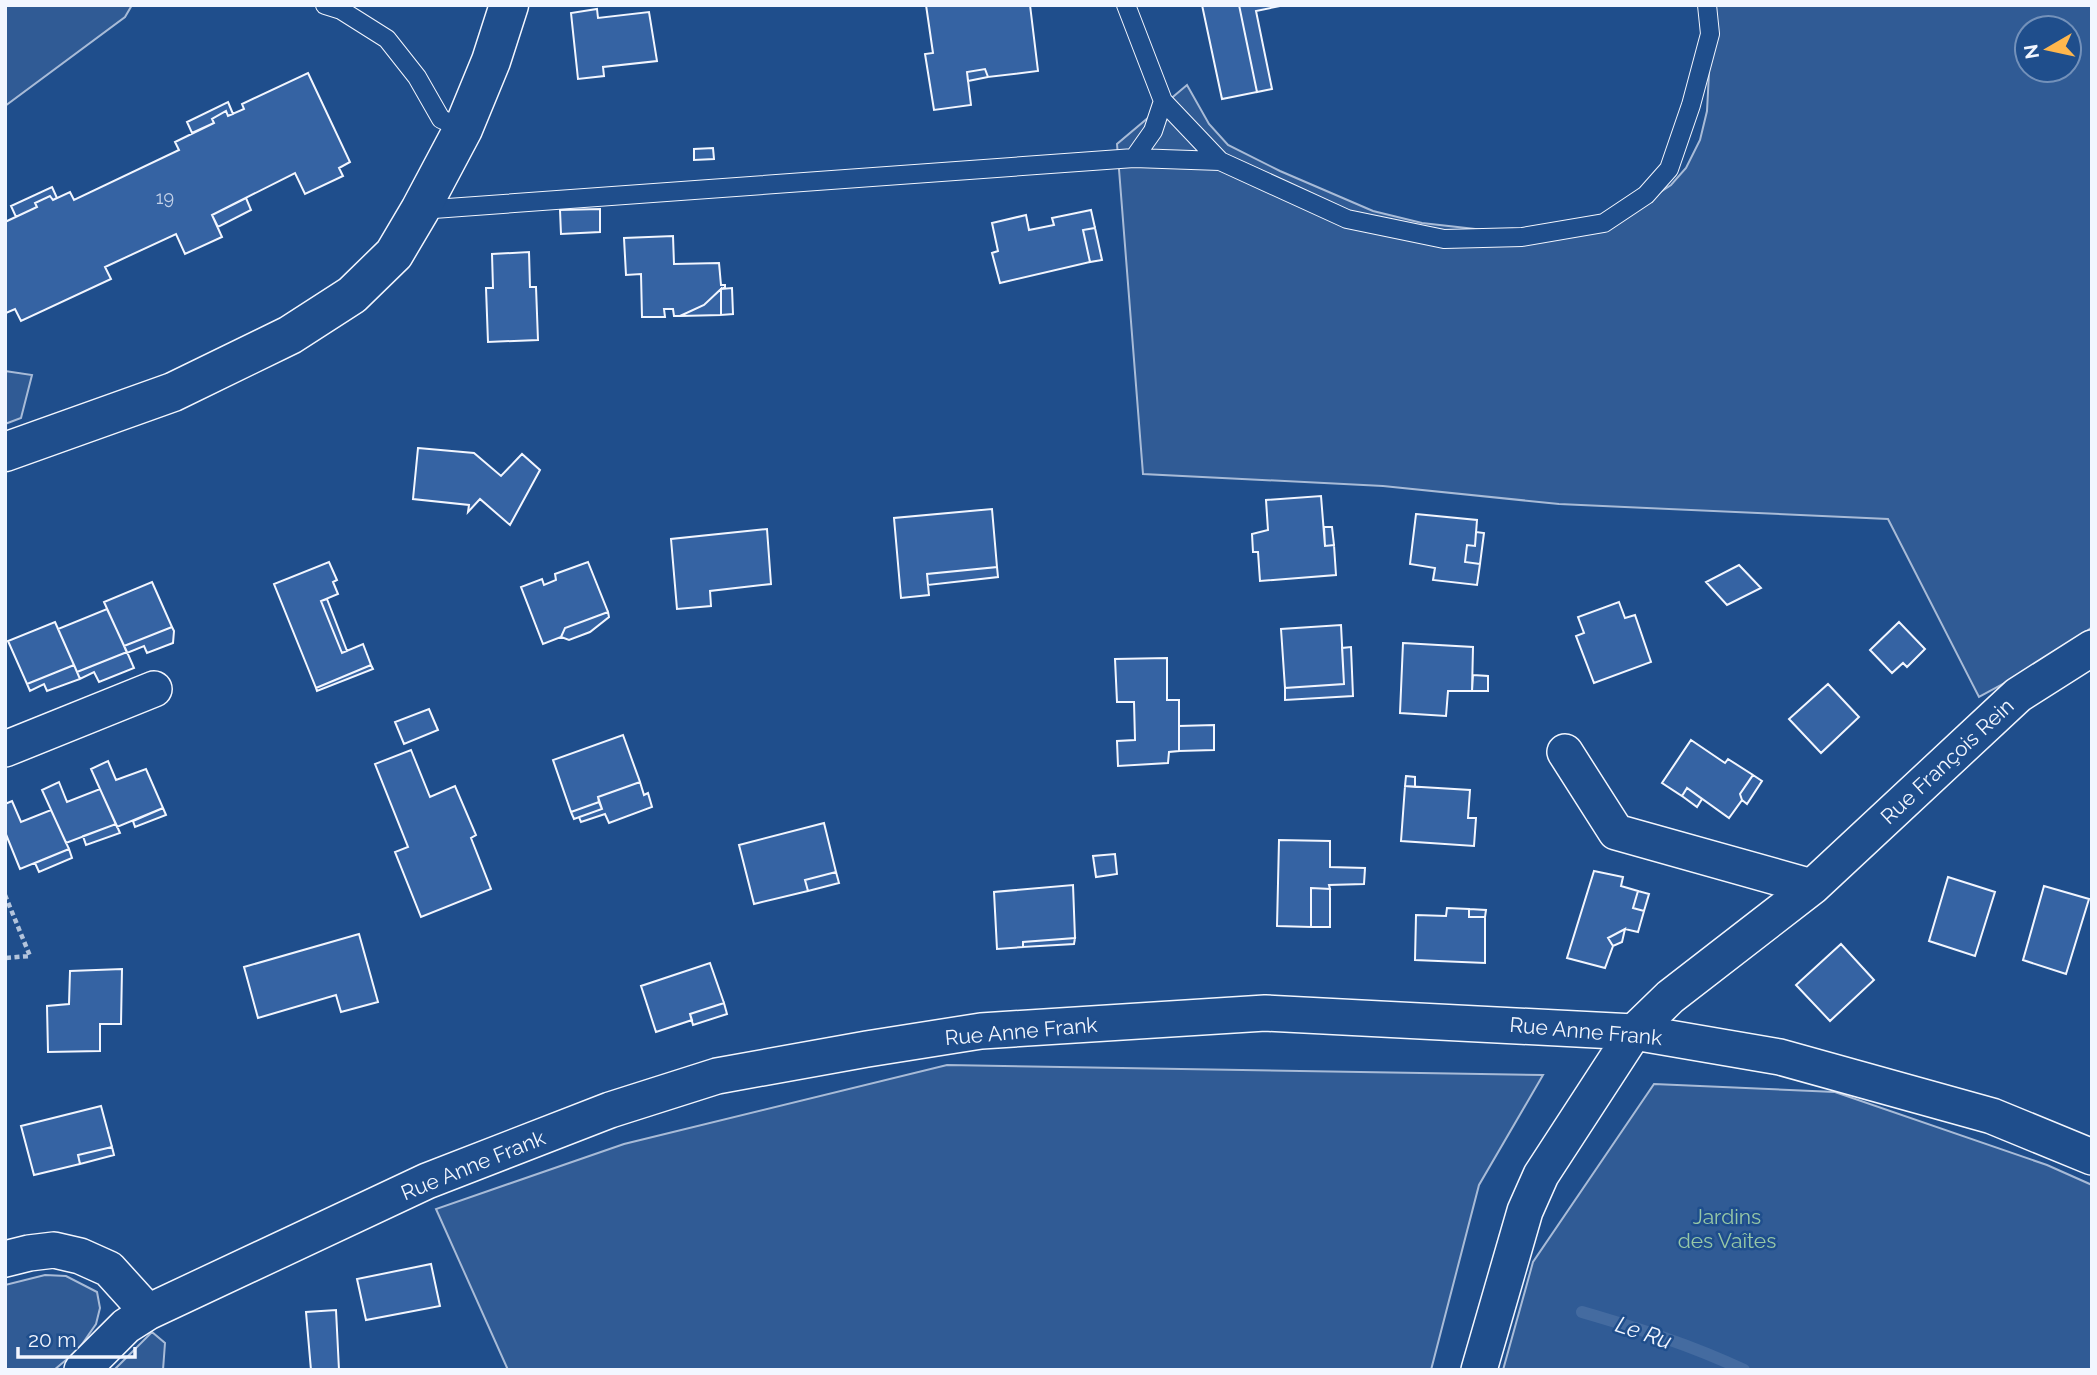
<svg xmlns="http://www.w3.org/2000/svg" width="2097" height="1375" viewBox="0 0 2097 1375" font-family="Raleway,sans-serif">
  <style>
    .built { fill: #305b95; stroke: #a8bbd7; stroke-width: 2; fill-rule: evenodd }
    .lines { fill: none; stroke-linecap: round; stroke-linejoin: round }
    .stream { stroke: #446ba0; stroke-width: 12 }
    .building { fill: #3563a3; stroke: #f2f6ff; stroke-width: 2 }
    .service-casing { stroke: #f2f6ff; stroke-width: 20 }
    .minor-casing { stroke: #f2f6ff; stroke-width: 38 }
    .tertiary-casing { stroke: #f2f6ff; stroke-width: 41 }
    .path { stroke: #b3c4dc; stroke-width: 4.5; stroke-dasharray: 5 3.5; stroke-linecap: butt }
    .service { stroke: #1f4e8c; stroke-width: 18 }
    .minor { stroke: #1f4e8c; stroke-width: 35 }
    .tertiary { stroke: #1f4e8c; stroke-width: 38 }
    .labels { text-anchor: middle; dominant-baseline: central; stroke-width: 5; stroke-linejoin: round; paint-order: stroke }
    .number-label { font-size: 18px; fill: #c3d1e8 }
    .street-label { font-size: 21px; fill: #f2f6ff; stroke: #1f4e8c }
    .park-label { font-size: 21px; fill: #97c8a6; stroke: #1f4e8c }
    .water-label { font-size: 23px; font-style: italic; fill: #f2f6ff; stroke: #1f4e8c }
  </style>
  <rect width="100%" height="100%" fill="#1f4e8c"/>
  <path class="built" d="M5 5H132L125 17 5 106Z
    M1703 5H2092V627L2060 653 1979 697 1888 519 1559 504 1383 486 1143 474 1117 144 1187 85 1209 124 1228 145 1280 171 1373 211 1422 223 1493 231 1558 228 1633 210 1671 185 1686 168 1700 140 1707 111 1709 73ZM2027 28H2069V70H2027Z
    M5 371 32 375 21 418 5 424Z
    M947 1065 1543 1075 1479 1185 1431 1370H508L436 1209 624 1144Z
    M1654 1084 1835 1092 2047 1165 2092 1185V1370H1503L1533 1262Z
    M45 1275 66 1276 97 1292 100 1308 96 1324 78 1350 54 1370H5V1285Z
    M152 1332 165 1343 163 1370H114Z"/>
  <g class="lines">
    <path class="stream" d="M1582 1312C1637 1328 1691 1345 1744 1370"/>
  </g>
  <path class="building" d="M926 5H1030L1038 71 988 77 985 69 967 72 971 105 934 110 925 54 933 53Z
    M1202 5H1239L1257 92 1222 99Z
    M1239 5H1285L1256 11 1272 89 1257 92Z
    M597 9 598 18 649 12 657 61 603 67 604 76 578 79 571 13Z
    M985 69 988 77 968 81 967 72Z
    M308 73 350 162 339 168 343 176 305 194 295 173 212 215 222 237 185 254 176 234 105 267 111 279 21 321 15 309 6 313 5 222 37 207 35 203 50 196 53 200 70 192 74 200 179 150 175 142 214 123 212 119 226 111 228 116 244 109 242 104Z
    M228 102 233 114 228 116 226 111 212 119 214 123 192 133 187 122Z
    M713 148 714 159 694 160V149Z
    M52 187 57 198 53 200 50 196 35 203 37 207 16 217 11 206Z
    M246 198 251 210 218 227 212 215Z
    M600 209V232L561 234 560 210Z
    M1091 210 1095 228 1083 230 1090 262 1000 283 992 253 998 251 992 223 1026 215 1029 230 1054 225 1052 218Z
    M1095 228 1102 260 1090 262 1083 230Z
    M673 236 674 264 719 263 721 285H725V288L721 289 704 305 680 316H674L673 309H664L665 317H642L641 274 626 275 624 238Z
    M529 252 530 287H536L538 340 488 342 486 288H493L492 254Z
    M732 288 733 314 721 315V289Z
    M721 289V315L680 316 704 305Z
    M418 448 474 453 501 476 522 454 540 470 510 525 480 499 468 512 469 505 413 499Z
    M1321 496 1325 546 1334 545 1336 575 1260 581 1258 552H1253L1252 534 1268 530 1266 500Z
    M992 509 997 567 927 574 929 595 901 598 894 518Z
    M1416 514 1477 520 1475 546 1467 545 1465 562 1480 564 1477 585 1433 580 1435 568 1410 564Z
    M1324 527H1332L1334 545 1325 546Z
    M767 529 771 584 710 591 711 606 677 609 671 539Z
    M1476 532 1484 533 1480 564 1465 562 1467 545 1475 546Z
    M329 562 337 580 333 582 338 594 321 601 342 653 363 644 371 665 316 688 274 584Z
    M588 562 608 612 565 628 561 637 543 644 521 587 542 579 544 585 556 580 555 574Z
    M1739 565 1761 588 1727 605 1706 582Z
    M997 567 998 577 928 585 927 574Z
    M152 582 172 627 124 646 104 602Z
    M327 599 347 651 342 653 321 601Z
    M1619 602 1625 618 1635 615 1651 662 1594 683 1576 636 1584 633 1578 617Z
    M107 609 127 652 77 672 58 629Z
    M608 612 609 617 590 632 569 640 561 637 565 628Z
    M55 622 74 665 27 684 8 641Z
    M1899 622 1925 649 1907 667 1903 663 1892 673 1870 650Z
    M1341 625 1344 684 1285 688 1281 629Z
    M172 627 174 631 173 643 147 653 144 646 127 653 124 646Z
    M1403 643 1473 647 1472 691H1448L1446 716 1400 713Z
    M1351 647 1353 696 1285 700V688L1344 684 1342 648Z
    M127 652 134 668 99 682 94 672 80 679 77 672Z
    M1167 658V700H1179V751L1169 752 1168 763 1118 766 1117 741 1135 740 1134 702H1117L1115 659Z
    M74 665 80 679 47 691 44 684 30 691 27 684Z
    M371 665 373 669 317 691 316 688Z
    M1473 675 1488 676V691H1472Z
    M1828 684 1859 717 1821 753 1789 719Z
    M429 709 438 730 404 744 395 722Z
    M1214 725V750L1179 751V726Z
    M623 735 640 782 598 797 599 802 571 812 553 760Z
    M1691 740 1725 763 1728 759 1753 775 1740 794 1742 800 1729 818 1687 788 1682 796 1662 783Z
    M411 750 430 797 455 786 476 835 471 838 491 889 421 917 395 852 408 847 375 764Z
    M108 761 116 780 146 769 163 808 117 827 91 769Z
    M1753 775 1762 781 1747 804 1742 800 1740 794Z
    M1406 776 1415 777V787L1405 786Z
    M59 782 67 802 100 789 116 824 66 843 42 790Z
    M640 782 644 795 648 793 652 807 609 823 605 814 581 822 579 817 602 809 598 797Z
    M1405 786 1470 790 1468 818H1476L1474 846 1401 841Z
    M1687 788 1702 799 1697 807 1682 796Z
    M12 801 21 822 51 810 69 849 20 869 5 832V804Z
    M599 802 602 809 574 819 571 812Z
    M163 808 166 815 135 827 133 821Z
    M824 823 836 872 805 880 808 891 754 904 739 845Z
    M116 824 120 833 86 845 83 836Z
    M1279 840 1330 841V867L1365 868 1364 884 1329 885 1330 889 1311 888V927L1277 926Z
    M69 849 72 858 39 872 35 863Z
    M1115 854 1117 874 1096 877 1093 856Z
    M1594 871 1623 877 1621 886 1638 891 1633 908 1644 911 1638 932 1625 929 1608 938 1613 946 1605 968 1567 958Z
    M836 872 839 883 808 891 805 880Z
    M1948 877 1995 892 1975 956 1929 941Z
    M1073 885 1075 938 1023 942V947L997 949 994 892Z
    M2044 886 2089 899 2066 974 2023 960Z
    M1311 888 1330 889V927H1311Z
    M1638 891 1649 894 1644 911 1633 908Z
    M1447 908 1469 909V917H1485V963L1415 960 1416 915 1446 916Z
    M1469 909 1486 910 1485 917H1469Z
    M1625 929 1622 942 1613 946 1608 938Z
    M359 934 378 1002 341 1012 336 995 258 1018 244 967Z
    M1075 938 1074 944 1023 947V942Z
    M1841 944 1874 980 1830 1021 1796 985Z
    M710 963 724 1003 690 1014 692 1020 656 1032 641 986Z
    M122 969 121 1024H100V1051L48 1052 47 1006 69 1004 70 971Z
    M724 1003 727 1014 693 1025 690 1014Z
    M101 1106 112 1147 78 1155 80 1164 34 1175 21 1126Z
    M112 1147 114 1155 80 1164 78 1155Z
    M431 1264 440 1306 366 1320 357 1279Z
    M336 1310 339 1370H311L306 1312Z"/>
  <g class="lines">
    <defs>
      <path id="service" d="M325 5 341 10 387 39 417 77 441 119 463 129
        M1163 101 1220 161 1347 219 1444 239 1522 237 1604 223 1646 195 1669 169 1691 105 1710 34 1707 5
        M1134 158 1220 161
        M420 210 1134 158 1153 131 1163 101 1126 5"/>
      <path id="minor" d="M5 749 154 689
        M1565 752 1616 832 1812 887
        M5 1259 29 1253 54 1250 80 1256 109 1269 148 1312
        M82 1370 126 1326 148 1312 427 1181 610 1110 717 1076 867 1049 981 1031 1265 1013 1634 1032 1780 1057 1992 1116 2092 1157
        M1479 1370 1525 1211 1541 1175 1634 1032 1670 997 1812 887 2018 695 2092 648"/>
      <path id="tertiary" d="M5 452 173 392 290 335 352 295 394 254 420 210 463 129 491 61 509 5"/>
    </defs>
    <use href="#service" class="service-casing"/>
    <use href="#minor" class="minor-casing"/>
    <use href="#tertiary" class="tertiary-casing"/>
    <path class="path" d="M5 895 30 956 5 958"/>
    <use href="#service" class="service"/>
    <use href="#minor" class="minor"/>
    <use href="#tertiary" class="tertiary"/>
  </g>
  <g class="labels">
    <g class="number-label">
      <text x="165" y="197">19</text>
    </g>
    <g class="street-label">
      <text transform="translate(1947 761) rotate(-43)">Rue François Rein</text>
      <text transform="translate(1021 1031) rotate(-5)">Rue Anne Frank</text>
      <text transform="translate(1586 1031) rotate(5)">Rue Anne Frank</text>
      <text transform="translate(473 1165) rotate(-22)">Rue Anne Frank</text>
    </g>
    <g class="park-label">
      <text x="1727" y="1216">Jardins<tspan x="1727" dy="24">des Vaîtes</tspan></text>
    </g>
    <g class="water-label">
      <text transform="translate(1644 1332) rotate(19)">Le Ru</text>
    </g>
  </g>
  <rect width="2097" height="1375" fill="none" stroke="#f2f6ff" stroke-width="14"/>
  <g transform="translate(2048 49) rotate(261)"><circle r="33" fill="#1f4e8c" stroke="#7391ba" stroke-width="2"/>
  <path d="M0-5L12 26L0 18L-12 26Z" fill="#ffb74d"/>
  <text y="-10" font-size="19" font-weight="bold" text-anchor="middle" fill="#f2f6ff">N</text>
  </g>
  <path d="M18 1347v10h117v-10" fill="none" stroke="#f2f6ff" stroke-width="3.5"/>
  <text x="28" y="1347" font-size="21" fill="#f2f6ff" stroke="#1f4e8c" stroke-width="5" paint-order="stroke">20 m</text>
</svg>
